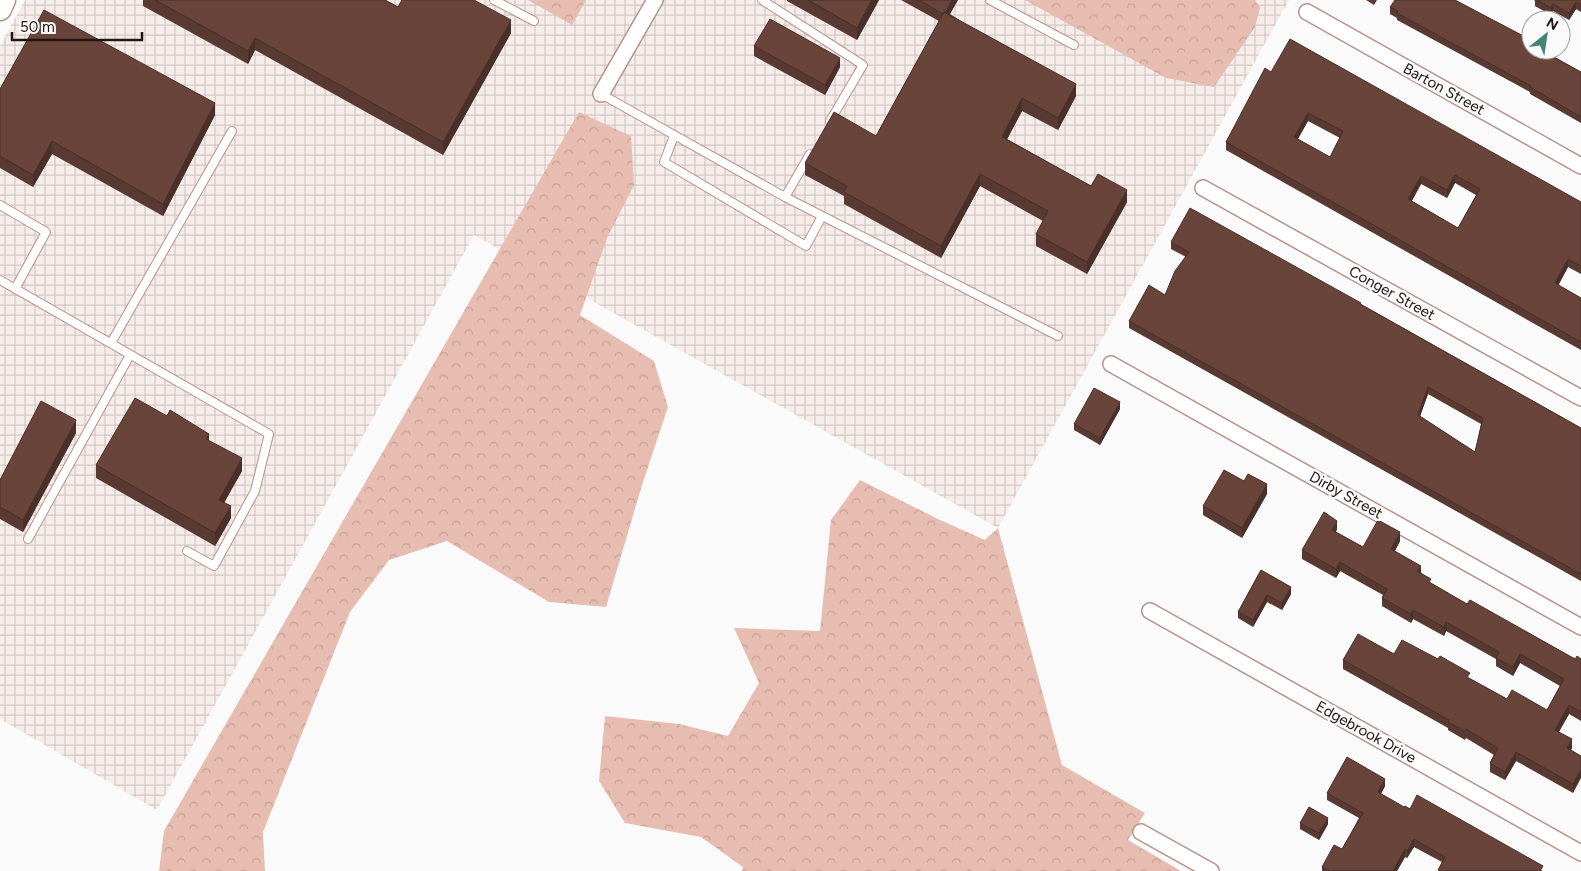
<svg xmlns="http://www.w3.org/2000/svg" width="1581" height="871" viewBox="0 0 1581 871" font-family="Figtree,sans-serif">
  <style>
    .industrial { fill: url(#industrial-grid) }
    .forest { fill: url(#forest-crowns) }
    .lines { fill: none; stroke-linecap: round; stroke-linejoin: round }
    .service-casing { stroke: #b7948a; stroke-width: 10 }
    .minor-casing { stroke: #b7948a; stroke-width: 18 }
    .secondary-casing { stroke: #b7948a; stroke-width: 25 }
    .service { stroke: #fff; stroke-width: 8 }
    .minor { stroke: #fff; stroke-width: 15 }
    .secondary { stroke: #fff; stroke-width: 22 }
    .wall { fill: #593a32; fill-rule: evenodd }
    .shaded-wall { fill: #493029 }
    .building { fill: #68443a; stroke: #493029; fill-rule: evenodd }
    .labels { text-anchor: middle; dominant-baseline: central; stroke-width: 5; stroke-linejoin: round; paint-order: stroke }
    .street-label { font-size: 15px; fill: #211411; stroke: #fafafa }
  </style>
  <defs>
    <pattern id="industrial-grid" width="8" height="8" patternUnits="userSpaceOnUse" patternTransform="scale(1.25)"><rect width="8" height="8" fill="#f6edea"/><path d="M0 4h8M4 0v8" fill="none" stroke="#d3cac8"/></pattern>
    <pattern id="forest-crowns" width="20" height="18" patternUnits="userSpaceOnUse" patternTransform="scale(1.25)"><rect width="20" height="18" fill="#e8bdb1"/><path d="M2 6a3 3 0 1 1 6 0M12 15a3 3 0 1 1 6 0" fill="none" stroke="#c7a297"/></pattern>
  </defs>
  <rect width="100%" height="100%" fill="#fafafa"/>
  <path class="industrial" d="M25 0H1289L998 528 474 235 157 810 0 719V46Z"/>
  <path class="forest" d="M528 0H586L572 25Z
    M1025 0H1255L1260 8 1255 27 1214 87 1166 78Z
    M579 112 631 136 634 185 607 238 580 315 654 361 668 407 642 485 606 607 549 602 447 541 389 560 350 612 263 832 265 871H159L164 831Z
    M860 480 940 520 985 540 998 528 1062 765 1145 813 1128 840 1181 871H742L743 867 701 837 625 823 599 781 605 716 679 724 728 736 759 683 734 628 820 631 831 520Z"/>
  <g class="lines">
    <defs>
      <path id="service" d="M494 0 534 21
        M762 0 863 65 830 121
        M990 0 1074 45
        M601 94 785 197 1058 336
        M674 136 664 162 806 246 822 216
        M785 197 810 154
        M0 205 46 232 15 289
        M0 280 269 434 255 491 214 566 187 551
        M111 343 232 131
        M28 539 130 355"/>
      <path id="minor" d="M1307 12 1581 166
        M601 94 655 0
        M1203 188 1581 398
        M1111 364 1581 627
        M1150 611 1581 853
        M1141 832 1211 871"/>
      <path id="secondary" d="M0 9 4 0"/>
    </defs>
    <use href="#service" class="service-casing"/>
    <use href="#minor" class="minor-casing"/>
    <use href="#secondary" class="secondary-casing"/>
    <use href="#service" class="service"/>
    <use href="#minor" class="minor"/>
    <use href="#secondary" class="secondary"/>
  </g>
  <path class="wall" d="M143 0H385L398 7 511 33 443 155 255 50 248 64 143 6Z
    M787 0H879L857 40 787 1Z
    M901 0H958L950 14 1076 96 1058 130 1022 111 1007 139 1091 186 1127 202 1087 274 1036 246V234L1043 221 980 186 941 258 844 204V196L805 175V163L876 136 939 21Z
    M1366 0H1377L1374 5Z
    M1534 0H1581V12L1576 9 1569 20 1553 11 1551 15 1535 6V1Z
    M1390 7 1548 53 1581 72V123L1530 94V92L1397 20V18L1390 14Z
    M754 46 840 67 825 95 754 56Z
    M1271 72 1581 202V274L1568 267 1558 285 1581 298V350L1226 150V142ZM1308 121 1340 138 1330 157 1298 139ZM1455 183 1476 195 1458 228 1412 201 1421 184 1447 198Z
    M0 89 215 115 163 216 52 154 33 187 0 168Z
    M1171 242 1361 304 1581 428V581L1129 328V321L1165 295 1186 257 1171 249ZM1428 394 1481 424 1475 452 1420 416Z
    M1120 409 1100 445 1074 430V424Z
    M76 433 23 532 0 519V480Z
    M209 441 242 471 224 502 231 518 215 546 96 478V465Z
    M1267 494 1242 538 1203 515V506Z
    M1337 529 1336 532 1363 547 1400 541 1395 551 1421 573 1431 583 1467 604 1575 659H1581V721L1569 714 1559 732 1572 748 1571 750 1581 756 1573 793 1516 761 1505 780 1490 772V763L1494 755 1466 738 1465 740 1448 730V728L1343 669V660L1394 654 1470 679 1507 699 1547 710 1560 686 1520 663 1513 676 1496 666V659L1446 631 1444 636 1413 619 1411 623 1382 606V598L1383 595 1340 571 1336 578 1302 559V550Z
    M1261 570 1291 594 1282 610 1267 602 1253 627 1238 618V612Z
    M1385 786 1381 794 1404 807 1410 809 1543 871H1438L1442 862 1414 847 1407 858 1405 857 1397 871H1322V867L1342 849 1359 818 1327 800V793Z
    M1300 823 1328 824 1319 840 1300 829Z"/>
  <path class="shaded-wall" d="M872 0H879L857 40V28Z
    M952 0H958L944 24V14Z
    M1576 2V9L1569 20V13Z
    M1553 4V11L1551 15V8Z
    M511 20V33L443 155V142Z
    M255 38V50L248 64V51Z
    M840 58V67L825 95V85Z
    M1076 84V96L1058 130V118Z
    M1022 98V111L1002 149V137Z
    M215 103V115L163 216V204Z
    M1308 113V121L1294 145V137Z
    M52 141V154L33 187V175Z
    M980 174V186L941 258V246Z
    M1455 175V183L1447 198V190Z
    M1421 176V184L1408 207V199Z
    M1127 190V202L1087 274V262Z
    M1568 259V267L1555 292V283Z
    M1428 387V394L1418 422V415Z
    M1120 402V409L1100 445V438Z
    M76 420V433L23 532V520Z
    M209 434V446L206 439Z
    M242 458V471L219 512V500Z
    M1267 484V494L1242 538V528Z
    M231 506V518L215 546V533Z
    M1337 521V529L1332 539V530Z
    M1400 532V541L1391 558V549Z
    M1340 562V571L1336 578V569Z
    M1421 566V574L1417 571Z
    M1291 587V594L1282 610V603Z
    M1267 595V602L1253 627V620Z
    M1413 610V619L1411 623V614Z
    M1446 622V631L1444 636V627Z
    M1520 654V663L1513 676V667Z
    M1569 705V714L1555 738V730Z
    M1572 739V748L1567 757V748Z
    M1516 752V761L1505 780V772Z
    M1581 769V778L1573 793V784Z
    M1385 779V786L1378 799V792Z
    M1328 818V824L1319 840V833Z
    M1414 839V847L1407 858V851Z
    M1405 849V857L1397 871H1393Z"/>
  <path class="building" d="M155 0H385L398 7 402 0H474L511 20 443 142 255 38 248 51Z
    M808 0H872L857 28Z
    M919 0H952L946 12H944L943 14Z
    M1395 0H1455L1531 40V50H1548L1546 53 1581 72V117L1530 87 1531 86 1397 13 1398 11 1390 7Z
    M1537 0H1581V5L1576 2 1569 13 1553 4 1551 8Z
    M44 10 215 103 163 204 52 141 33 175 0 156V89Z
    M944 12 1076 84 1058 118 1022 98 1002 137 1091 186 1098 174 1127 190 1087 262 1036 234 1048 211 980 174 941 246 844 192 847 186 805 163 834 112 876 136Z
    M770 19 840 58 825 85 754 46Z
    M1290 39 1581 202V266L1568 259 1555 283 1581 298V342L1226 142 1265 68 1271 72ZM1308 113 1343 131 1330 157 1294 137ZM1455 175 1480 189 1458 228 1408 199 1421 176 1447 190Z
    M1190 208 1361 303 1360 304 1581 428V574L1129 321 1149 285 1165 295 1175 271 1189 252 1171 242ZM1428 387 1483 418 1475 452 1418 415Z
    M1094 388 1120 402 1100 438 1074 424Z
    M135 398 167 416 170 410 209 434 206 439 242 458 219 500 231 506 215 533 96 465Z
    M41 401 76 420 23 520 0 507V480Z
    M1224 470 1244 481 1248 474 1267 484 1242 528 1203 506Z
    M1324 512 1337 521 1332 530 1363 547 1378 520 1400 532 1391 549 1421 566 1417 571 1431 579 1429 582 1467 604 1470 600 1575 659 1577 656 1581 659V712L1569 705 1555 730 1572 739 1567 748 1581 756V769L1573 784 1516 752 1505 772 1490 763 1498 748 1466 729 1465 731 1448 722 1449 720 1343 660 1358 634 1394 654 1402 640 1438 659 1440 656 1470 673 1467 677 1507 699 1512 690 1547 710 1564 679 1520 654 1513 667 1496 658 1499 652 1446 622 1444 627 1413 610 1411 614 1382 598 1387 589 1340 562 1336 569 1302 550Z
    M1261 570 1291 587 1282 603 1267 595 1253 620 1238 612Z
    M1347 757 1385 779 1378 792 1404 807 1405 806 1410 809 1417 795 1543 866 1540 871H1440L1438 870 1445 857 1414 839 1407 851 1405 849 1393 871H1330L1322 867 1334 845 1342 849 1363 813 1327 793Z
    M1309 807 1328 818 1319 833 1300 823Z"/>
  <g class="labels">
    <g class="street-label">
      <text transform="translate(1444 89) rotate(29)">Barton Street</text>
      <text transform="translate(1392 293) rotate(29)">Conger Street</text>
      <text transform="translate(1346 495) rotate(29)">Dirby Street</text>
      <text transform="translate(1366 732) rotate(29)">Edgebrook Drive</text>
    </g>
  </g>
  <g transform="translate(1546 35) rotate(30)"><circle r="24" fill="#fafafa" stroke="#a39e9d"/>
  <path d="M0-4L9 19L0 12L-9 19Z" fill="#428579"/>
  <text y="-8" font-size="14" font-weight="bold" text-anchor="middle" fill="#211411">N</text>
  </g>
  <path d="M12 32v8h130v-8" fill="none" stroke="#211411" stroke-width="2.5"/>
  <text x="20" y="32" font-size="15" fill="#211411" stroke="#fafafa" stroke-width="4" paint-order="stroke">50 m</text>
</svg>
